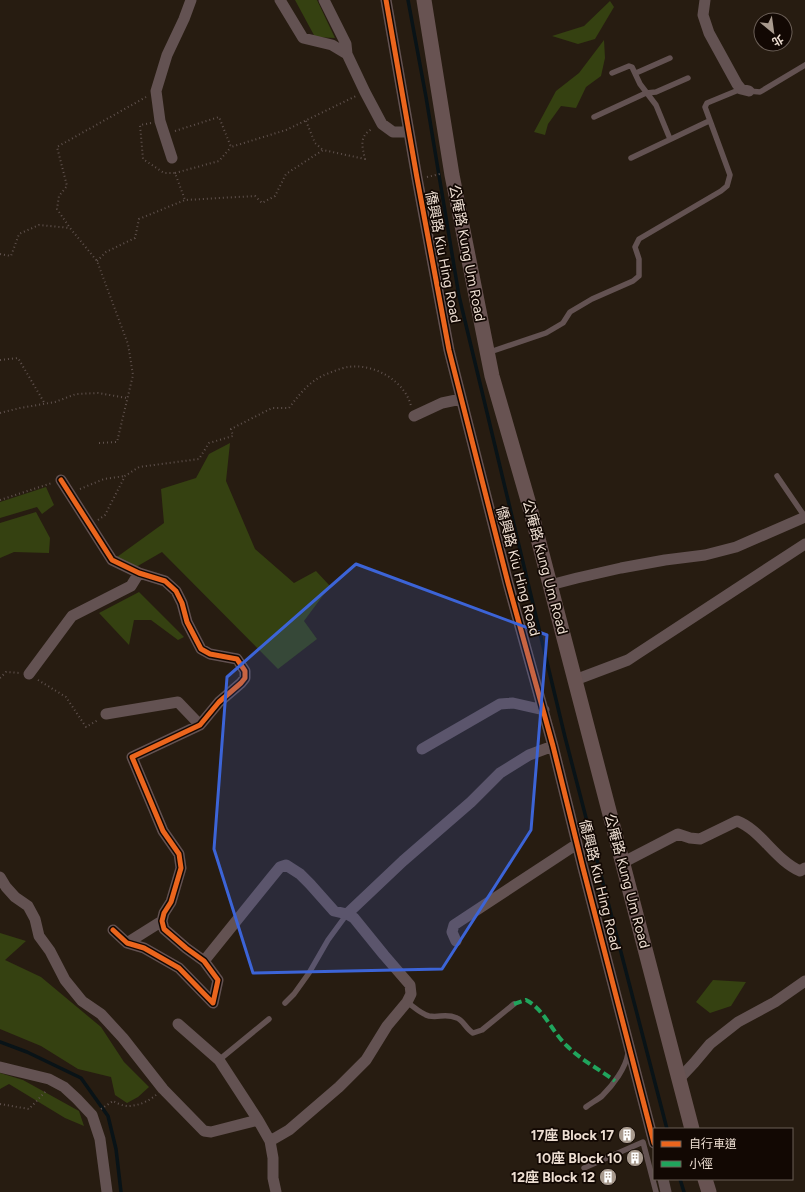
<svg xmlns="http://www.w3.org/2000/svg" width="805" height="1192" viewBox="0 0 805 1192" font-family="Figtree,'Noto Sans TC',sans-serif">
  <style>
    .green { fill: #354111 }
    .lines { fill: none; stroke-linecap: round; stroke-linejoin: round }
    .stream { stroke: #091317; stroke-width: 3.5 }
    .path { stroke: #60524e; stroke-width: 2; stroke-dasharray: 1 3; stroke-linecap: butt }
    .lane { stroke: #635252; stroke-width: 5.5 }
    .street { stroke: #635252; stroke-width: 11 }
    .secondary { stroke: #685352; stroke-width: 15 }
    .quiet { stroke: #20a55d; stroke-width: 4; stroke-dasharray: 8 4; stroke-linecap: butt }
    .cycleway-casing { stroke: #120803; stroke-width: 8 }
    .cycleway { stroke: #eb651d; stroke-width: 5 }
    .marked { fill: #3c64d7; fill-opacity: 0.2; stroke: #3c64d7; stroke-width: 3; stroke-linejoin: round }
    .labels { text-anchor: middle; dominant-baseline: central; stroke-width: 3.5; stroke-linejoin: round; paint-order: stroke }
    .street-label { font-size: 14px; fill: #edded2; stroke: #120803 }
    .poi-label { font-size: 14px; font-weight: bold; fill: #edded2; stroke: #120803; text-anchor: end }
  </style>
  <rect width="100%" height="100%" fill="#271c11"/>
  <path class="green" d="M295 0H317L335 38 315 37Z
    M610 1 614 7 595 39 578 44 552 36 584 26Z
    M604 40 605 58 601 76 586 87 576 108 561 106 548 124 545 135 534 132 556 91 579 73Z
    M230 443 226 481 255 549 294 583 316 571 330 586 304 621 317 639 278 669 162 552 136 567 117 557 164 523 161 489 196 478 209 454Z
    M46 487 54 505 42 514 37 507 0 518V502Z
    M36 512 50 538 49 553 14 552 0 558V523Z
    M139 592 184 637 178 640 151 620H134L129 645 99 613Z
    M0 933 26 941 5 960 41 977 101 1027 124 1062 149 1087 138 1097 127 1103 115 1095 111 1077 78 1069 41 1046 0 1029Z
    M713 980 746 982 731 1006 710 1013 696 1002Z
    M0 1073 23 1080 79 1111 84 1126 65 1118 9 1084 0 1089Z"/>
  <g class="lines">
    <path class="stream" d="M408 0 426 97 459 296 565 737 667 1129
      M0 1042 27 1052 81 1078 108 1116 116 1149 121 1192
      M680 1179 684 1192"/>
    <path class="path" d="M306 121 315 143 323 150
      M151 123 140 125 143 159 164 173H175L185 200
      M175 131 219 117 231 147 286 130 356 96
      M175 173 219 161 231 147
      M427 177 440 174
      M0 254 11 256 19 234 39 225 70 228
      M97 261 106 252 135 238 139 219 185 200 255 196 262 203 275 196 286 174 323 150 365 159C362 146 359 136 372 129
      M0 360 18 358 45 404
      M0 413 20 408 55 402 76 394 98 393 127 398
      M99 443 117 442 133 375 128 344 97 261 70 228 57 209 59 196 67 186 57 147 146 97
      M80 489 104 479 125 476
      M0 500 52 483
      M98 520 105 515 125 476 139 467 199 459 209 443 233 436 231 429 272 408H289C299 395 308 383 322 376 329 373 341 368 348 367 374 363 405 381 411 406
      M0 678 6 672 20 673
      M38 680 66 697 86 727 98 720
      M0 1104 29 1109 47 1090
      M101 1109 113 1101C117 1103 123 1106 128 1106 138 1106 149 1101 156 1095"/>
    <path class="lane" d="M612 73 629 66 632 67 640 84 656 105 670 139
      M636 73 670 58
      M749 91 760 92 805 65
      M594 117 646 93 656 92 688 78
      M631 158 709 121
      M487 353 546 333 563 323 570 312 592 299 633 281 639 276V259L635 247 639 239 721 191 727 186 730 175 705 107 707 103 741 89
      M777 476 805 517
      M407 1002C414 1007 421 1014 429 1016 440 1018 445 1013 457 1018 463 1020 466 1029 473 1033L482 1030 514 1004
      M285 1003 294 994 309 973 328 940 347 914
      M219 1060 269 1019
      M586 1107C591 1103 597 1100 602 1096 613 1085 626 1068 628 1053
      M584 1168 643 1142 656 1192"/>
    <path class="street" d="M280 0 303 38 332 45 347 54 365 92 382 124 393 132H409
      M324 0 346 44 347 54
      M386 0 417 178 449 350 508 583 553 746 583 868 654 1143
      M705 0 703 15 709 33 737 84 741 89 749 91
      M172 158 160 121 156 91 167 55 184 19 191 0
      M414 416 442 403 461 399
      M61 480 112 560 139 573 165 581 176 591 182 603 187 622 201 649 210 654 237 659 245 671V678L241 683 219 702 200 725 132 757 163 831 179 854 181 868 171 902 164 913 162 921 164 929 186 948 204 961 218 980 213 1003 179 968 144 948 127 943 113 930
      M550 585 577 578 621 568 665 560 705 555 736 547 805 517
      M29 674 72 616 131 586 139 573
      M575 680 628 660 637 654 805 544
      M106 714 178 702 200 725
      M422 749 500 704 513 703 544 710
      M622 863 678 834 690 838 700 839 737 821C761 830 775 860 800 871L805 868
      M0 877 6 887 15 897 28 906 35 919 39 936 50 951 65 980 82 1001 101 1014 123 1038 163 1089 204 1131 211 1132 258 1120
      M347 914 403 861 471 802 500 773 529 755 553 746
      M456 941 452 932 454 925 577 844
      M127 943 162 921
      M204 961 271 878 280 867 286 865 300 874 310 884 334 911 347 914 354 918 384 955 410 985 411 994 407 1002 387 1026 366 1060 339 1087 289 1130 270 1141
      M178 1024 219 1060 258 1120 270 1141 273 1158V1178L276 1192
      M0 1067 49 1079 64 1087 77 1099 92 1115 100 1139 107 1192
      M679 1079 694 1063 710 1044 738 1022 775 1002 805 981
      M663 1179 666 1192"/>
    <path class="secondary" d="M424 0 452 175 492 376 529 504 692 1129
      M705 1179 709 1192"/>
    <path class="quiet" d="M514 1004 526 1000C544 1009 552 1032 567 1046 581 1060 599 1069 615 1081"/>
    <defs>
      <path id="cycleway" d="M386 0 417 178 449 350 508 583 553 746 583 868 654 1143
        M61 480 112 560 139 573 165 581 176 591 182 603 187 622 201 649 210 654 237 659 245 671V678L241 683 219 702 200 725 132 757 163 831 179 854 181 868 171 902 164 913 162 921 164 929 186 948 204 961 218 980 213 1003 179 968 144 948 127 943 113 930"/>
    </defs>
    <use href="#cycleway" class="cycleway-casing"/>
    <use href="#cycleway" class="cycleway"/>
  </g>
  <path class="marked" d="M356 564 547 635 531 830 442 969 253 973 214 849 227 677Z"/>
  <defs>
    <symbol id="building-disc" viewBox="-11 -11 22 22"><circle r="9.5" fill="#a89a8e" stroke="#120803"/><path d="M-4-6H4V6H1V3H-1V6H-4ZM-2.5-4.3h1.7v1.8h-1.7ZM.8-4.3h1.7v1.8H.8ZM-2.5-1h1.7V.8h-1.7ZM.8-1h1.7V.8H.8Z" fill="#fff"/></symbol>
  </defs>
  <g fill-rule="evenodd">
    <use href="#building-disc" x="617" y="1125" width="20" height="20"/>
    <use href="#building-disc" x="625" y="1148" width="20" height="20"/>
    <use href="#building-disc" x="598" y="1167" width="20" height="20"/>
  </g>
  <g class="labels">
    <g class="street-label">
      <text transform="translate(467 253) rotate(79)">公庵路 Kung Um Road</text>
      <text transform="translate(443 257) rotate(79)">僑興路 Kiu Hing Road</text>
      <text transform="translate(545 567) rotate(75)">公庵路 Kung Um Road</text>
      <text transform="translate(518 571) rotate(75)">僑興路 Kiu Hing Road</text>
      <text transform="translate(627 881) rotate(75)">公庵路 Kung Um Road</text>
      <text transform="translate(600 885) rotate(76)">僑興路 Kiu Hing Road</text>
    </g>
    <g class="poi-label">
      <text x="614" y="1135">17座 Block 17</text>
      <text x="622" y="1158">10座 Block 10</text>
      <text x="595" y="1177">12座 Block 12</text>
    </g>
  </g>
  <rect x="653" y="1128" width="140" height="52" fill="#120803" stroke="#6a5e56"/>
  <rect x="661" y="1141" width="20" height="6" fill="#eb651d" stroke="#6a5e56"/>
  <text x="689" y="1148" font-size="12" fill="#edded2">自行車道</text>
  <rect x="661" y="1161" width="20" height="6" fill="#20a55d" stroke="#6a5e56"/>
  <text x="689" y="1168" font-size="12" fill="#edded2">小徑</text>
  <g transform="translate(773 32) rotate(151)"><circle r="19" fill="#120803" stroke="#6a5e56"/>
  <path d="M0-3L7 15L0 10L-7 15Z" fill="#a89a8e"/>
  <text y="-6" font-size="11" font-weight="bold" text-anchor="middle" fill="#edded2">北</text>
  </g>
</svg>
